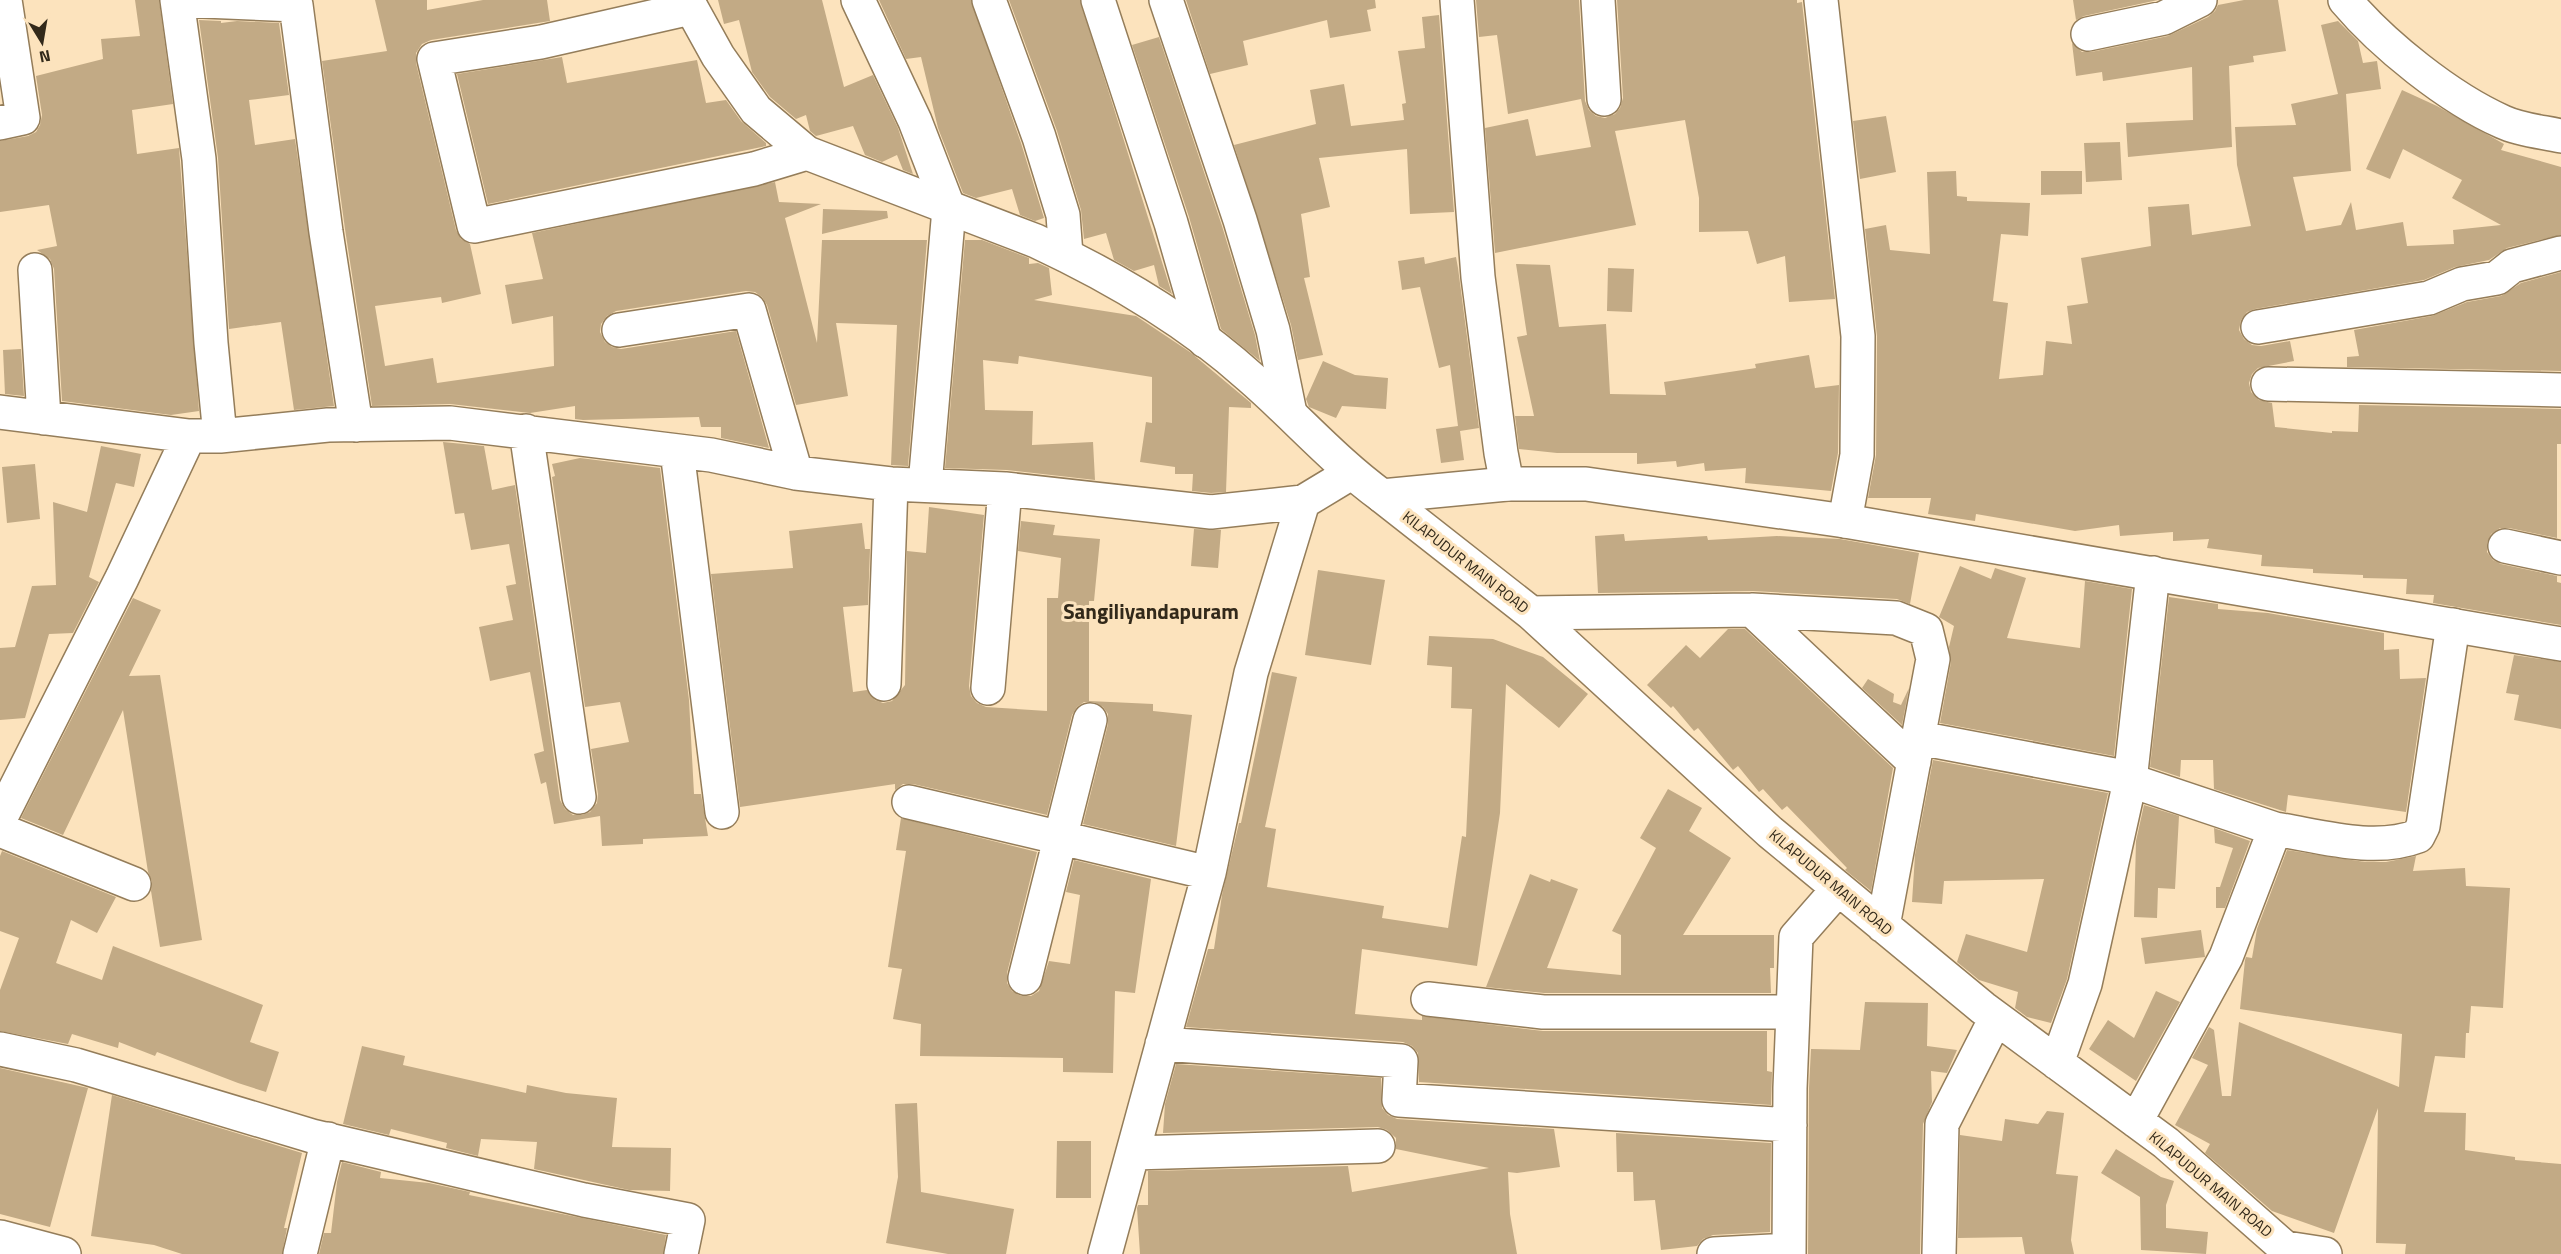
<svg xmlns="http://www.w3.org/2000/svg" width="2561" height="1254" viewBox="0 0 2561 1254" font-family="'Titillium Web',sans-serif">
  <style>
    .building { fill: #c2aa85 }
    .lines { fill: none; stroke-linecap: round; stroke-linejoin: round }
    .minor-casing { stroke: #947d5a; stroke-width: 36 }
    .major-casing { stroke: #947d5a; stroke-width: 36 }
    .minor { stroke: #fff; stroke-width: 33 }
    .major { stroke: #fff; stroke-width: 33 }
    .labels { text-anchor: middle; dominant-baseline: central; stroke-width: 6; stroke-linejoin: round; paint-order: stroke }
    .street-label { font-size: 15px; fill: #32291a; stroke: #fce3bd }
    .district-label { font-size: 21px; font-weight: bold; fill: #32291a; stroke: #fce3bd }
  </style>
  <rect width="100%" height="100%" fill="#fce3bd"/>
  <path class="building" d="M135 0H159L173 104 132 110 137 154 179 148 180 161 199 411 171 415 62 401 54 269 50 259 37 250 57 246 49 205 0 212V141L28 136 36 132 40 125 42 115 36 76 103 59 101 39 140 36Z
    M375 0H427V10L483 0H547L550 21 431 40 422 44 416 53V63L456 230 461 239 470 244 481 294 442 303 441 297 375 306 385 366 433 358 437 383 554 366 553 316 512 324 505 285 543 279 532 233 775 182 779 202 821 204 785 218 817 343 822 240H927L908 466 891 465 897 325 836 323 848 396 796 405 767 305 762 297 755 292 746 291 616 311 607 316 601 324 600 332 605 342 612 347 621 349 736 331 769 448 721 438V427H701L699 417 583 420 575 419V406L530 413 450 404 372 406 345 229 322 61 387 51Z
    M718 0H822L844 87 873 75 898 128 913 174 903 170 897 155 882 162 865 155 853 126 816 136 810 131 806 115 796 119 770 97 752 72 739 20 724 24Z
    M879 0H971L1021 143 1044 218 1035 221 1020 215 1012 189 976 198 963 193 938 128 921 57 906 59Z
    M1009 0H1080L1172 294 1159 286 1154 265 1134 271 1114 260 1106 233 1084 239 1081 210 1057 131Z
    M1186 0H1375L1376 8 1367 10 1371 31 1330 38 1327 20 1243 41 1248 65 1210 74Z
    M1476 0H1579L1585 101 1589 110 1596 116 1605 118 1615 114 1620 108 1623 98 1617 0H1797V3L1802 2 1835 299 1789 302 1785 256 1757 264 1748 231 1699 232V198L1685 120 1615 131 1636 225 1495 253 1485 128 1528 119 1536 156 1591 147 1581 99 1508 114 1497 35 1479 37Z
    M2073 0H2158L2084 16 2076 20Z
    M2244 0H2278L2286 51 2253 56 2254 62 2229 66 2232 147 2128 157 2126 123 2193 120 2192 67 2103 81 2102 72 2076 76 2072 43 2082 52H2091L2168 36 2208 17 2215 11 2218 5Z
    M1439 15 1454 212 1410 214 1407 149 1319 158 1330 207 1301 214 1310 277 1304 278 1323 355 1298 360 1291 325 1234 145 1316 124 1310 90 1344 84 1351 126 1404 120 1402 104 1406 103 1398 51 1425 48 1422 17Z
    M199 20 221 21V23L237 21 279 23 289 95 249 100 255 145 295 139 334 406 294 410 281 322 229 329 218 158Z
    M2338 21 2358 41 2363 63 2377 61 2381 89 2346 94 2351 171 2293 177 2306 231 2341 225 2351 202 2356 230 2403 222 2407 246 2454 244 2453 230 2501 225 2452 198 2462 180 2403 149 2390 179 2366 169 2402 90 2437 106 2504 144 2501 150 2561 167V235L2507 248 2489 260 2455 267 2424 280 2255 309 2247 312 2241 320 2239 330 2244 339 2252 345 2261 346 2290 341 2294 361 2258 368 2252 374 2249 383 2251 392 2259 400 2272 403 2275 427 2332 433V431L2358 432 2359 405 2561 409V444H2557V538L2509 528H2500L2491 534 2487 543V552L2493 560 2501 564 2557 576V582L2561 583V625L2433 603 2434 595 2406 594 2407 579 2363 578V575L2313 573V569L2261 566 2262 555 2207 548 2209 539 2173 541V532L2120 536 2119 525 2075 531 1976 514 1975 521 1928 514 1931 498H1868L1876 455 1877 336 1865 229 1886 225 1890 250 1930 254 1927 172 1956 171 1957 196 1967 197V201L2030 203 2028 236 2001 234 1993 301 2008 303 1999 379 2043 375 2046 341 2072 344 2067 306 2088 303 2081 258 2151 246 2148 207 2189 204 2192 235 2251 226 2237 165 2235 127 2296 125 2291 104 2338 94 2321 25Z
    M1159 37 1222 226 1255 335 1260 361 1221 329 1189 217 1132 45Z
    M562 57 567 83 697 60 706 103 726 100 741 121 766 143V146L488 204 457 74Z
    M1886 116 1896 172 1860 179 1853 121Z
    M2120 142 2122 180 2086 182 2084 143Z
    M2041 171H2082V194L2041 195Z
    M823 209 887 211 888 218 822 234Z
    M965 240H982L1029 258V264L1038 263 1049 268 1052 295 1034 300 1136 316 1190 352 1251 403V408L1229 407 1226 492 1211 493 1192 491 1193 474H1175V467L1140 462 1146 422 1152 423V377L1019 356 1018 364 983 360 985 410 1033 411 1032 445 1093 442 1095 480 1007 470 945 468Z
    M1424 257 1425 264 1456 257 1458 268 1479 428 1460 431 1464 460 1441 463 1436 429 1458 426 1450 365 1439 368 1420 287 1402 290 1398 261Z
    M1516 264 1550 265 1559 327 1606 324 1610 394 1666 395 1664 382 1756 368 1755 364 1809 355 1815 388 1839 385 1838 453 1831 491 1745 483 1746 468 1705 471 1704 463 1677 467 1676 461 1637 464V453H1557L1519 449 1515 416H1534L1517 337 1527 335Z
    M1608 268 1634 269 1632 312 1607 311Z
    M2561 272V371L2347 367V357L2359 356 2354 330 2432 316 2467 302 2501 296 2521 283Z
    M21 349 24 396 5 394 3 350Z
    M1323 361 1355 375 1388 378 1386 409 1342 406 1336 418 1309 407 1306 399Z
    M443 442 484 446 492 490 515 485 560 800 565 809 573 815H582L590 812 597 803 598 794 591 749 629 742 620 702 585 707 552 477 555 476 552 464 580 458 660 468 689 700 694 794H701L708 836 643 839V844L602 846 600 816 554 824 546 782 541 784 534 754 544 751 530 672 490 681 479 627 513 620 506 586 516 584 509 544 471 550 464 513 455 514Z
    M101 446 141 454 134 487 116 483 89 577 99 582 73 633 49 634 25 718 0 720V648L15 647 32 586 56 585 53 502 87 512Z
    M35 464 40 519 7 523 2 467Z
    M929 507 984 515 969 686 971 696 977 703 986 707 1047 711V598H1058L1061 558 1018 551 1021 521 1055 525 1053 535 1100 539 1094 601H1089V701L1153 704V711L1192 715 1176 846 1083 824 1108 724V714L1103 707 1094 702H1084L1077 707 1072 715 1047 815 913 784H903L895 790V784L740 807 711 574 793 568 789 531 862 523 865 549H870L868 605 843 607 853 692 867 690 875 700 883 703 892 701 905 685 907 551 926 553Z
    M1194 529 1221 530 1218 568 1191 566Z
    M1624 534 1625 541 1707 536 1708 540 1777 536 1840 539 1919 553 1910 604 1897 599 1753 591 1598 593 1595 536Z
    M1960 566 1991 579 1995 568 2026 578 2007 638 2080 648 2085 581 2132 589 2114 756 1940 723 1951 662 1949 647 1954 626 1939 617Z
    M1318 570 1385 580 1371 665 1305 655Z
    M2169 597 2218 604V609L2268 613 2384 633V650L2399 649 2400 679 2426 678 2406 812 2288 795 2286 812 2214 789 2213 760H2181L2180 777 2150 767Z
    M133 598 161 610 129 676 160 675 202 940 160 947 151 891 152 881 148 872 123 710 63 835 21 818Z
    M1728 629H1745L1893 768 1871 891 1845 870 1847 868 1787 806 1782 810 1763 789 1759 792 1738 766 1733 770 1698 728 1694 731 1673 706 1671 708 1647 685 1686 645 1700 658Z
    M1429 636 1493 639 1543 657 1588 694 1559 728 1506 684 1500 813 1477 966 1362 949 1355 1014 1422 1020V1016L1543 1031H1767V1071L1772 1072 1771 1105 1419 1082 1418 1053 1412 1046 1403 1042 1186 1027 1208 949H1214L1222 895 1239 823H1241L1272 672 1297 677 1265 827 1276 829 1267 887 1384 906 1382 918 1448 928 1462 836 1466 837 1472 709 1451 708 1452 667 1427 665Z
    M2514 655 2561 662V729L2514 720 2519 695 2506 693Z
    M1868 679 1894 694 1893 702 1901 705 1909 688 1902 725 1862 688Z
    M1933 760 2108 793 2067 979 2051 1023 2027 1017 2015 1008 2018 992 1979 980 1957 962 1966 934 2027 952 2044 879 1944 881 1942 904 1912 902 1915 855Z
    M1668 789 1702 808 1689 831 1731 858 1683 935H1774V968H1770L1771 993H1544L1486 987 1530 874 1550 882 1551 879 1578 889 1547 968 1621 975V935L1612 931 1656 848 1640 838Z
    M2144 805 2179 816 2175 889 2158 888 2157 918 2134 917 2136 841Z
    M901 818 1037 852 1007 973V983L1012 991 1021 996H1031L1039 991 1049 961 1070 964 1080 895 1066 892 1074 860 1151 879 1135 993 1115 991 1113 1073 1063 1072V1058L920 1056 921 1024 893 1019 902 969 888 967 906 851 896 850Z
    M2214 828 2250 841 2225 908H2216V887H2220L2233 848 2215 843Z
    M2287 850 2365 862H2386L2416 856 2413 871 2465 868 2466 886 2510 888 2503 1008 2471 1006 2469 1033H2466L2465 1058 2435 1056 2424 1112 2466 1113 2465 1150 2515 1157V1160L2561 1164V1254H2405L2406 1244 2376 1243 2378 1108 2334 1233 2272 1211 2205 1153 2210 1144 2175 1125 2208 1065 2192 1058 2209 1027 2214 1030 2222 1096H2231L2239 1022 2399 1087 2402 1034 2240 1009 2245 960 2246 957 2252 958 2257 929Z
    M2 851 116 897 97 933 71 920 56 963 102 980 113 946 263 1005 250 1042 279 1052 266 1092 238 1083 157 1052 155 1056 119 1042 118 1048 72 1034 68 1044 0 1031V990L19 938 0 931V856Z
    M2201 930 2205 957 2145 964 2141 938Z
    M2156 991 2180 1002 2136 1081 2089 1049 2108 1020 2134 1038Z
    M1865 1002 1928 1003 1927 1046 1957 1050 1947 1073 1931 1071 1932 1102 1923 1124 1920 1254H1808L1809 1088 1811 1049 1860 1050Z
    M362 1046 405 1056 403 1065 526 1093 527 1085 566 1093 617 1098 612 1147 671 1148 670 1191 629 1190 534 1169 537 1142 481 1139 478 1156 446 1148 447 1143 391 1129 389 1135 343 1124Z
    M1176 1064 1381 1078 1382 1108 1388 1115 1397 1119 1554 1129 1560 1167 1517 1173 1508 1172 1510 1214 1517 1254H1140L1137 1208 1138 1205H1148V1171L1348 1166 1352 1192 1489 1168 1396 1149V1138L1387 1130 1378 1127 1163 1133 1165 1104Z
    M0 1068 88 1088 50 1227 0 1214Z
    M112 1095 302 1153 284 1228H287L282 1254H182L154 1245 91 1236Z
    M917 1103 921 1192 1014 1209 1006 1254H948L886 1243 898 1177 895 1104Z
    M2047 1111 2064 1113 2056 1174 2078 1176 2071 1240 2074 1254H2025L2022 1237 1958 1238 1960 1135 2002 1141 2005 1119 2038 1124Z
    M1616 1133 1771 1143 1770 1232 1713 1235 1703 1239 1697 1246 1661 1250 1655 1200 1634 1201 1633 1172H1617Z
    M1057 1141H1091V1198H1056Z
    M2116 1149 2161 1177 2174 1181 2166 1205V1228L2208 1232 2206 1254 2141 1250 2140 1197 2101 1173Z
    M342 1162 381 1172 380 1178 429 1183 470 1192 469 1195 666 1235 663 1254H319L324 1233H331L337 1182Z"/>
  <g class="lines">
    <defs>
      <path id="minor" d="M177 0 199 159 211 343 220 436
        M180 0 296 5 326 232 356 425
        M858 0 915 121 949 209 925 485
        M989 0 1039 137 1063 215 1066 255
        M1098 0 1171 223 1205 341
        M1166 0 1240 220 1273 330 1290 413
        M1457 0 1478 277 1501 453 1507 484
        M1598 0 1604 99
        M1821 0 1858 336 1857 455 1845 521
        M2345 0C2383 45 2449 98 2503 122 2520 130 2543 132 2561 136
        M691 8 541 42 434 59 474 226 754 169 807 153
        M2088 34 2164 18 2200 0
        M0 123 23 118 5 0
        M35 270 44 418
        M2258 327 2429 298 2462 284 2497 278 2512 266 2561 253
        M619 330 749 310 796 473
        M2268 384 2561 390
        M0 412 189 436H220L328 425 450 423 711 455 796 473 891 484 1005 489 1211 512 1303 502
        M526 431 579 797
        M677 451 722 812
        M1382 496 1531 613 1770 832 1983 1008 2166 1143 2292 1254
        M2505 546 2561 558
        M1752 610 1914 762
        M1531 613 1752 610 1896 618 1926 630 1933 659 1883 926
        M884 684 891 484
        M988 688 1005 489
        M1919 738 2114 775 2275 829
        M909 802 1209 873
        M0 819 122 578 189 436
        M0 830 134 884
        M1025 978 1090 720
        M1428 999 1543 1012H1793
        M1162 1044 1401 1061 1399 1100 1790 1125
        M0 1049 76 1065 312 1136 584 1200 688 1220 681 1254
        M2057 1063 2085 984 2130 781 2153 573
        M2136 1121 2226 957 2275 829C2320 836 2374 853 2418 836L2423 826 2453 625
        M1133 1153 1378 1146
        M0 1237 64 1254
        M2286 1248 2325 1254
        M300 1254 328 1139
        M1105 1254 1209 873 1251 673 1303 502 1351 473
        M1714 1254 1789 1250
        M1789 1254 1790 1088 1796 937 1838 889
        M1939 1254 1942 1124 1996 1018"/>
      <path id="major" d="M687 0 718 56 756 110 807 153 1036 241C1111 276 1188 321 1250 377 1295 416 1334 461 1382 496L1507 484H1586L1845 521 2561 644"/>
    </defs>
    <use href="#minor" class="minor-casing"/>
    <use href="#major" class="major-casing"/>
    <use href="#minor" class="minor"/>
    <use href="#major" class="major"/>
  </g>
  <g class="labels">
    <g class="street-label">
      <text transform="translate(1466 562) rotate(38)">KILAPUDUR MAIN ROAD</text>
      <text transform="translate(1831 882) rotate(40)">KILAPUDUR MAIN ROAD</text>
      <text transform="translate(2211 1184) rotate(40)">KILAPUDUR MAIN ROAD</text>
    </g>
    <g class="district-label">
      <text x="1151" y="611">Sangiliyandapuram</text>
    </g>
  </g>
  <g transform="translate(42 42) rotate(169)" stroke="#fce3bd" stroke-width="4.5" paint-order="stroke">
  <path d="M0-4.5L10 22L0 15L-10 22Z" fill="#32291a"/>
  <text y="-9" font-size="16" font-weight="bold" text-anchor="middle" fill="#32291a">N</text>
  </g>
</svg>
